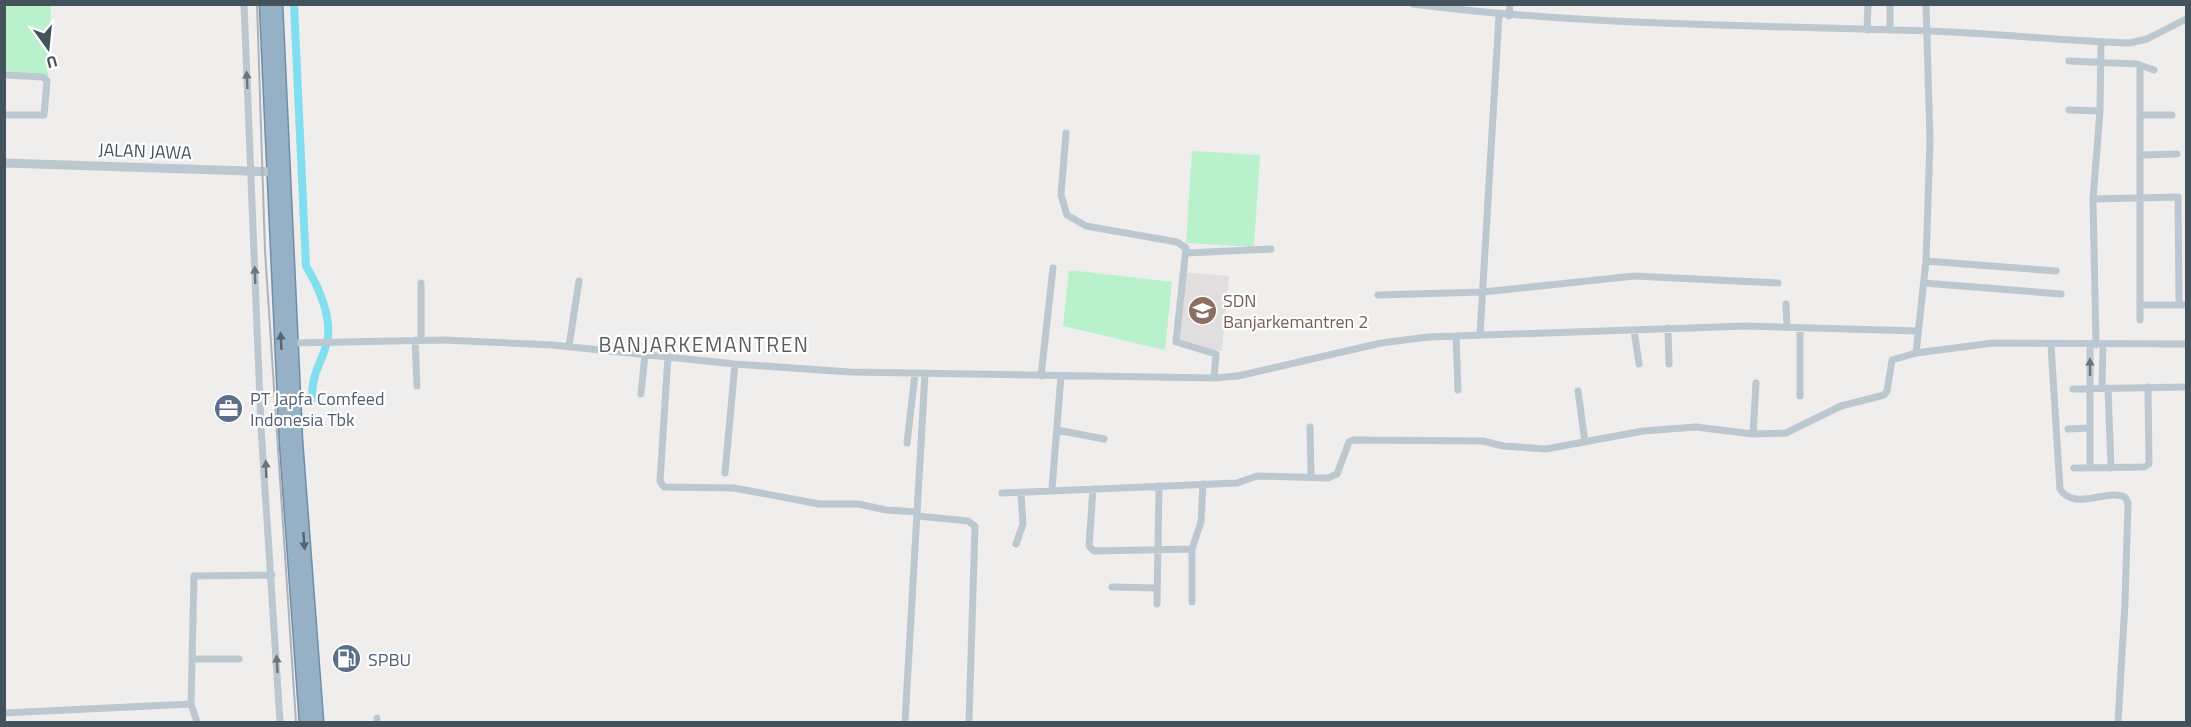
<svg xmlns="http://www.w3.org/2000/svg" width="2191" height="727" viewBox="0 0 2191 727" font-family="'Titillium Web',sans-serif">
  <style>
    .education { fill: #e1dedf }
    .green { fill: #b8f1cb }
    .lines { fill: none; stroke-linecap: round; stroke-linejoin: round }
    .canal { stroke: #82dff0; stroke-width: 8 }
    .trunk-casing { stroke: #6d8eab; stroke-width: 15 }
    .minor { stroke: #bcc8d0; stroke-width: 7 }
    .tertiary { stroke: #bcc8d0; stroke-width: 9 }
    .trunk { stroke: #96b0c6; stroke-width: 12 }
    .rail { stroke: #afb3b8; stroke-width: 2 }
    .oneway { fill: #68757e }
    .oneway2 { fill: #546570 }
    .labels { text-anchor: middle; dominant-baseline: central; stroke-width: 4.5; stroke-linejoin: round; paint-order: stroke }
    .street-label { font-size: 18px; fill: #44525b; stroke: #fff }
    .education-label { font-size: 18px; fill: #785e54; stroke: #fff; text-anchor: start }
    .service-label { font-size: 18px; fill: #4e5e75; stroke: #fff; text-anchor: start }
    .quarter-label { font-size: 21px; letter-spacing: 1.5px; fill: #595e62; stroke: #fff }
  </style>
  <rect width="100%" height="100%" fill="#f0eded"/>
  <path class="education" d="M1182 272 1229 276 1222 351 1175 343Z"/>
  <path class="green" d="M4 5H51L48 77 5 74Z
    M1192 151 1260 155 1254 247 1186 243Z
    M1069 270 1172 282 1165 350 1063 326Z"/>
  <g class="lines">
    <path class="canal" d="M294 4 306 266C319 287 334 321 326 346 319 368 312 373 312 399"/>
    <defs>
      <path id="trunk" d="M266 4 286 442 306 722
        M276 4 296 441 317 722"/>
    </defs>
    <use href="#trunk" class="trunk-casing"/>
    <path class="minor" d="M244 4 261 427 280 722
      M1413 4C1583 26 1755 25 1926 31 1994 33 2062 41 2130 43L2147 39 2186 19
      M1926 4 1930 141 1926 261 1916 353 1993 343 2186 344
      M1509 16 1510 4
      M1867 30 1868 4
      M1890 30V4
      M2069 61 2137 64 2154 70
      M4 75 43 77 47 81 44 115H4
      M2069 110 2100 111
      M2141 115H2172
      M1066 133 1061 195 1067 215 1086 226 1177 242 1186 248 1176 342 1216 354 1214 378
      M2142 155 2177 154
      M2093 199 2178 197 2179 305
      M1187 253 1271 249
      M1926 261 2056 271
      M421 283V340
      M1924 283 2061 294
      M1378 295 1483 292 1634 276 1778 283
      M1786 304 1787 327
      M2141 305H2186
      M2140 320V65
      M1668 328 1669 364
      M1800 328V396
      M1634 330 1639 364
      M1480 335 1499 15
      M1456 336 1458 390
      M415 340 417 386
      M292 343 444 340 552 345 735 364 850 372 1214 378 1238 376 1381 343 1428 337 1746 326 1917 331
      M2051 344 2060 489C2074 512 2109 488 2125 497L2128 503 2125 603 2118 722
      M2090 345V468
      M2096 345 2093 199 2100 111 2101 42
      M569 346 579 281
      M668 356 660 481 664 487 734 488 819 504H858L886 510 917 512
      M1041 376 1053 268
      M2102 388 2103 345
      M2108 388 2111 468
      M2073 389 2186 387
      M1578 391 1585 442
      M641 394 645 354
      M1310 427 1311 476
      M2068 429 2090 428
      M1057 430 1104 439
      M1753 434 1756 383
      M907 443 915 374
      M2074 468 2144 467 2149 464 2148 387
      M725 473 735 364
      M1052 489 1061 376
      M1093 489 1089 546 1094 551 1192 549
      M1002 493 1237 483 1257 476 1328 478 1337 474 1349 442 1353 440 1483 441 1503 446 1546 449 1643 431 1696 427 1753 434 1786 433 1841 406 1884 395 1887 391 1892 360 1916 353
      M918 516 968 521 975 526 969 722
      M1016 544 1023 524 1021 494
      M1112 587 1157 588
      M1192 602V549L1201 522 1203 484
      M1157 604 1159 486
      M192 659H239
      M4 713 191 704
      M197 722 191 704 194 576 272 575
      M377 722V718
      M905 722 925 374"/>
    <path class="tertiary" d="M4 163 278 172"/>
    <use href="#trunk" class="trunk"/>
    <path class="rail" d="M257 4 265 251 296 722"/>
  </g>
  <defs><path id="oneway-solid" d="M-6-.8H1V-3.2L6.5 0L1 3.2V.8H-6Z" transform="scale(1.5)"/></defs>
  <g class="oneway">
    <use href="#oneway-solid" transform="translate(247 80) rotate(-93)"/>
    <use href="#oneway-solid" transform="translate(255 275) rotate(-92)"/>
    <use href="#oneway-solid" transform="translate(2090 367) rotate(-90)"/>
    <use href="#oneway-solid" transform="translate(266 469) rotate(-92)"/>
    <use href="#oneway-solid" transform="translate(277 664) rotate(-93)"/>
  </g>
  <g class="oneway2">
    <use href="#oneway-solid" transform="translate(281 341) rotate(-93)"/>
    <use href="#oneway-solid" transform="translate(304 541) rotate(86)"/>
  </g>
  <defs>
    <symbol id="school-disc" viewBox="-11 -11 22 22"><circle r="9.5" fill="#8d6e63" stroke="#fff"/><path d="M0-5L7-2L0 1L-7-2ZM-4 1L0 2.5L4 1V4Q0 6-4 4Z" fill="#fff"/></symbol>
    <symbol id="office-disc" viewBox="-11 -11 22 22"><circle r="9.5" fill="#5c6f8a" stroke="#fff"/><path d="M-6-3h4V-5.5h4V-3h4V5H-6ZM-1-4.5V-3h2v-1.5ZM-6 0V1H6V0Z" fill="#fff"/></symbol>
    <symbol id="fuel-disc" viewBox="-11 -11 22 22"><circle r="9.5" fill="#5c6f8a" stroke="#fff"/><path d="M-5.5-6h7V0h2V4h1.3V-2.5L3-4.5l.8-.8L6-3V5H2.5V1h-1V6h-7ZM-4.2-4.7v3.2H.2V-4.7Z" fill="#fff"/></symbol>
  </defs>
  <g fill-rule="evenodd">
    <use href="#school-disc" x="1186" y="294" width="33" height="33"/>
    <use href="#office-disc" x="212" y="392" width="33" height="33"/>
    <use href="#fuel-disc" x="330" y="642" width="33" height="33"/>
  </g>
  <g class="labels">
    <g class="street-label">
      <text transform="translate(145 151) rotate(2)">JALAN JAWA</text>
    </g>
    <g class="education-label">
      <text x="1223" y="300">SDN<tspan x="1223" dy="21">Banjarkemantren 2</tspan></text>
    </g>
    <g class="service-label">
      <text x="250" y="398">PT Japfa Comfeed<tspan x="250" dy="21">Indonesia Tbk</tspan></text>
      <text x="368" y="659">SPBU</text>
    </g>
    <g class="quarter-label">
      <text x="704" y="344">BANJARKEMANTREN</text>
    </g>
  </g>
  <rect width="2191" height="727" fill="none" stroke="#44525b" stroke-width="12"/>
  <g transform="translate(48 48) rotate(165)" stroke="#ffffff" stroke-width="4.5" paint-order="stroke">
  <path d="M0-4.5L10 22L0 15L-10 22Z" fill="#44525b"/>
  <text y="-9" font-size="16" font-weight="bold" text-anchor="middle" fill="#44525b">U</text>
  </g>
</svg>
